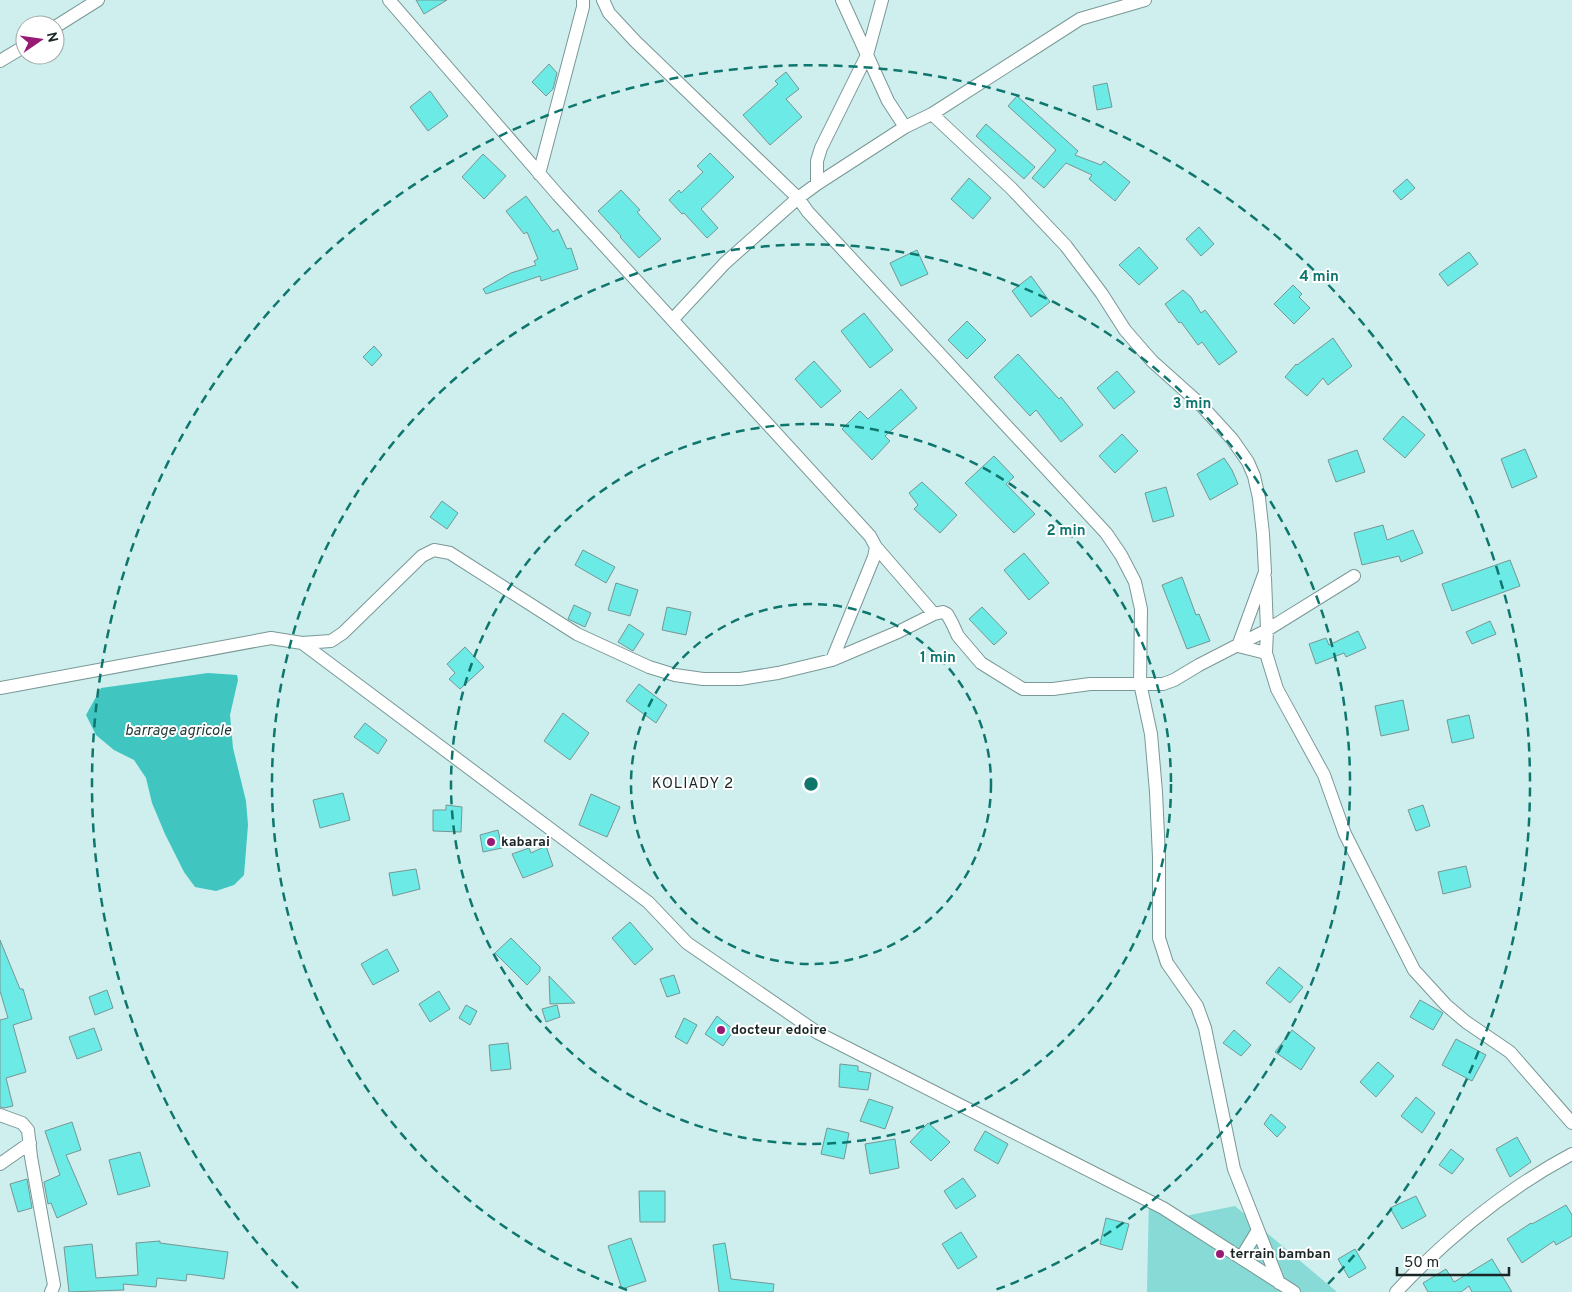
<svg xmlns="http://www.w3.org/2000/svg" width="1572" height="1292" viewBox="0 0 1572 1292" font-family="Overpass,sans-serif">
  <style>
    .green { fill: #87dad6 }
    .water { fill: #40c5c1 }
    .building { fill: #6beae6; stroke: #779694 }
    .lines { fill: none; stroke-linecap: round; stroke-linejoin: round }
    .street-casing { stroke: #799896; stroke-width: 14 }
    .street { stroke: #fff; stroke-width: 12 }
    .ring { fill: none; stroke: #0f766e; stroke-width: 2.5; stroke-dasharray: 9 6 }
    .poi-dot { fill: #971b75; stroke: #fff; stroke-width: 2 }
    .labels { text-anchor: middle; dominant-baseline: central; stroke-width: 4; stroke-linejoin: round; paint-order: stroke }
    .poi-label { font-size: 14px; font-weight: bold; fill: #1a2626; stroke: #fff; text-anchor: start }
    .water-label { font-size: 15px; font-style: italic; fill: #1f3635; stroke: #fff }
    .neighbourhood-label { font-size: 15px; letter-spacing: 1px; fill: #1a2626; stroke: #fff }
    .centre { fill: #0f766e; stroke: #fff; stroke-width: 2.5 }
    .ring-label { font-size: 15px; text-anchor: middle; font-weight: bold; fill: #0f766e; stroke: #fff; stroke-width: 4; stroke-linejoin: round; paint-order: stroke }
  </style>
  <rect width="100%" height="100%" fill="#ceefed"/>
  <path class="green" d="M1149 1197 1185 1216 1235 1206 1337 1292H1147Z"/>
  <path class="water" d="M208 673 237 675 238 680 230 715 233 748 246 801 248 825 244 875 234 885 216 891 195 887 184 872 165 834 152 803 146 778 134 760 114 750 96 735 86 715 101 688Z"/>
  <path class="building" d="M416 0H447L424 14Z
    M549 64 557 73 553 89 546 96 532 82Z
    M786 72 799 89 786 99 802 117 770 145 743 115 778 84 775 81Z
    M1107 83 1112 107 1097 110 1093 86Z
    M430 91 448 116 428 131 410 107Z
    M1017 96 1078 151 1075 155 1101 165 1104 161 1130 182 1115 201 1089 179 1092 175 1066 163 1044 188 1032 178 1056 150 1008 106Z
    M986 124 1035 167 1024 179 976 136Z
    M710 153 734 177 701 209 718 228 707 238 684 213 682 214 669 200 679 190 681 193 703 172 697 166Z
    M483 154 506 176 484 199 462 177Z
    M969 178 991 198 973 219 951 199Z
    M1407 179 1415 188 1401 200 1393 191Z
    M621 190 640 210 637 212 661 239 639 258 620 237 621 236 598 211Z
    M526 196 553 232 558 229 567 249 571 248 578 269 541 281 540 276 486 294 483 289 511 273 536 265 534 261 538 259 527 232 524 234 506 211Z
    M1199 227 1214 244 1201 256 1186 239Z
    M1139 247 1158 268 1139 285 1119 265Z
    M917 250 928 274 901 286 890 263Z
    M1469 252 1478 264 1448 286 1439 274Z
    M1031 276 1050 302 1031 317 1012 291Z
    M1293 285 1302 294 1299 297 1310 308 1294 324 1274 304Z
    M1183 290 1191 297 1201 313 1205 310 1237 352 1219 365 1202 342 1198 345 1181 322 1179 323 1165 304Z
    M864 313 893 350 870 368 841 331Z
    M967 321 986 340 967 359 948 340Z
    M1333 338 1352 366 1328 385 1323 378 1307 396 1285 377 1296 364 1297 365Z
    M374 346 382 355 372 366 363 357Z
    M1018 354 1059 399 1061 397 1083 425 1061 442 1036 410 1030 416 994 377Z
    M814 361 841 391 821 408 795 379Z
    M1117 371 1135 392 1114 409 1097 388Z
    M901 389 917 408 885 436 890 441 872 460 842 429 860 411 868 419Z
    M1403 416 1425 435 1405 458 1383 439Z
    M1122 434 1138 451 1115 473 1099 456Z
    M1525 449 1537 477 1512 488 1501 459Z
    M1357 450 1365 472 1336 482 1328 460Z
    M994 456 1014 477 1006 484 1035 514 1014 533 965 483Z
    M1224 458 1232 470 1238 484 1210 500 1197 474Z
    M922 482 957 515 940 533 914 509 918 505 909 493Z
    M1166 487 1174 516 1153 522 1145 493Z
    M442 501 458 513 447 529 430 517Z
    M1383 525 1387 540 1413 530 1423 553 1401 562 1399 556 1362 565 1354 533Z
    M583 550 615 567 606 583 575 565Z
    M1024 553 1049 583 1029 600 1004 570Z
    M1510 560 1520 586 1452 611 1442 584Z
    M1182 577 1196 615 1199 614 1210 641 1187 649 1162 585Z
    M616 583 638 590 630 616 608 610Z
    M574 605 591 613 585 627 568 619Z
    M667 607 691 612 686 635 662 630Z
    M982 607 1007 633 994 645 969 619Z
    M1490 621 1496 634 1472 644 1466 632Z
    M629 624 644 634 633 651 618 642Z
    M1358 631 1366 648 1346 657 1344 653 1316 664 1309 644 1326 638 1329 645Z
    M465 647 484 667 460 689 449 679 455 673 447 664Z
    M639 684 667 705 656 723 626 701Z
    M1403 700 1409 730 1381 736 1375 706Z
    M563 713 589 733 570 760 544 741Z
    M1469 715 1474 738 1452 743 1447 720Z
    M365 723 387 740 378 754 354 737Z
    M343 793 350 820 320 828 313 800Z
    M591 794 620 807 607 837 579 825Z
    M446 805 462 807 461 832 433 831V810H446Z
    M1423 805 1430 826 1416 831 1408 810Z
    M498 830 502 848 483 852 480 835Z
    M546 846 553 866 523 878 512 854 529 848 531 853Z
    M1466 866 1471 887 1443 894 1438 872Z
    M416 869 420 889 393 896 389 873Z
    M630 922 653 949 635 965 612 938Z
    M511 938 540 967V971L527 985 495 953Z
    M0 940 20 989H23L32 1019 13 1025 26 1072 6 1078 13 1106 4 1108 0 1107V1020L8 1018 0 991Z
    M387 949 399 971 373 985 361 964Z
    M1279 967 1303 987 1290 1003 1266 983Z
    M674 975 680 993 667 997 660 979Z
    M549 976 575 1003 550 1004Z
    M107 990 113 1008 95 1015 89 997Z
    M439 991 450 1009 430 1022 419 1004Z
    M1420 1000 1443 1013 1433 1030 1410 1017Z
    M466 1005 477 1011 470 1025 459 1018Z
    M557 1005 560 1017 546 1022 542 1009Z
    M717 1016 734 1030 723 1046 705 1034Z
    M684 1018 697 1025 687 1044 675 1037Z
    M94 1028 102 1050 77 1059 69 1037Z
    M1234 1030 1251 1045 1241 1056 1223 1043Z
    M1292 1030 1315 1048 1301 1070 1275 1052Z
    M1456 1039 1486 1055 1472 1081 1442 1065Z
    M508 1043 511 1069 491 1071 489 1045Z
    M1378 1062 1394 1076 1376 1097 1360 1082Z
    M840 1064 858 1066V1071L871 1073 868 1090 839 1087Z
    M1416 1097 1435 1113 1422 1133 1401 1116Z
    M869 1099 893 1107 885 1129 860 1121Z
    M1271 1114 1286 1127 1277 1137 1264 1124Z
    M72 1122 81 1150 66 1155 87 1204 57 1218 51 1203 48 1204 44 1182 60 1175 45 1131Z
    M928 1123 950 1142 931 1161 910 1142Z
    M827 1128 849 1133 844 1159 821 1154Z
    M985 1131 1008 1144 998 1164 974 1150Z
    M1517 1137 1531 1162 1510 1177 1496 1149Z
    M895 1139 899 1168 870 1174 865 1144Z
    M1451 1149 1464 1159 1452 1174 1439 1165Z
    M140 1152 150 1186 118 1195 109 1160Z
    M963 1178 976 1196 956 1209 944 1191Z
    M27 1179 32 1208 18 1212 10 1184Z
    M639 1191H665V1222H640Z
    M1416 1196 1426 1216 1402 1229 1390 1208Z
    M1566 1205 1572 1215V1236L1556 1245 1554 1241 1522 1263 1507 1239 1531 1223 1532 1224Z
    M1106 1218 1129 1224 1122 1250 1100 1244Z
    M961 1232 977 1257 958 1269 942 1244Z
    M631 1238 646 1281 622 1289 608 1246Z
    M160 1241V1243L228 1252 224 1279 187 1274 186 1281 157 1278 156 1287 123 1284 124 1290 69 1292 64 1247 92 1244 96 1278 138 1275 136 1243Z
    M725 1243 731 1279 774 1284 773 1292H719L713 1245Z
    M1355 1249 1366 1268 1349 1278 1338 1259Z
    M1492 1259 1512 1292H1472L1469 1286 1461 1292H1428L1423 1283 1446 1269 1454 1282Z"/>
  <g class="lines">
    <defs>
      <path id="street" d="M389 0 558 195 870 536 876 547 874 557 832 660
        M603 0 609 13 635 41 798 198 808 212 1106 533 1121 555 1135 582 1141 609 1140 683 1151 734 1156 792 1159 857V938L1167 963 1197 1006 1205 1028 1234 1169 1279 1283
        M842 0 888 101 905 127
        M55 27 98 0
        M0 61 25 46
        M932 114 1011 188 1066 246 1102 294 1125 330 1152 361 1200 404 1232 439 1248 462 1254 476 1259 498 1263 534 1265 572 1238 646 1266 653 1277 689 1324 775 1345 834 1414 970 1446 1005 1466 1022 1510 1052 1572 1123
        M539 174 583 7V0
        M817 184V161L821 148 867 55 882 0
        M673 319 725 263 798 198 817 184 905 127 932 114 1080 19 1145 0
        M876 547 934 614
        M1265 578 1267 630 1266 653
        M302 643 331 641 343 633 422 556 434 550 450 553 577 634 649 667 675 675 703 679H740L778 673 832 660 898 632 934 614 943 612 947 614 952 623 958 636 981 663 1023 689H1053L1090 684H1163L1174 680 1199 665 1267 630 1354 576
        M0 688 271 638 302 643 648 902 687 943 818 1033 1163 1208 1294 1292
        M0 1115 22 1123 28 1130 31 1157 54 1285 51 1292
        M0 1164 30 1143
        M1241 1258 1258 1230
        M1396 1292C1448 1237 1506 1189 1572 1154"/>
    </defs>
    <use href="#street" class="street-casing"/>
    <use href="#street" class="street"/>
  </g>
  <g class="ring">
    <circle cx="811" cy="784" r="180"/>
    <circle cx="811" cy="784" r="360"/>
    <path d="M627 1290A539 539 0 1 1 995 1290"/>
    <path d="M298 1288A719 719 0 1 1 1324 1288"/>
  </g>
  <g class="poi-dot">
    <circle cx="491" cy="842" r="5"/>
    <circle cx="721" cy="1030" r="5"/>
    <circle cx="1220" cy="1254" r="5"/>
  </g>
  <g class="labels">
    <g class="poi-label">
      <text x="501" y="842">kabarai</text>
      <text x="731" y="1030">docteur edoire</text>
      <text x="1230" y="1254">terrain bamban</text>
    </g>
    <g class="water-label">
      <text x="178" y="731">barrage agricole</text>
    </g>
    <g class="neighbourhood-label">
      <text x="693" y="784">KOLIADY 2</text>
    </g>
  </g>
  <circle cx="811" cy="784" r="8" class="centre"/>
  <g class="ring-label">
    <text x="1319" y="281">4 min</text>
    <text x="1192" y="408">3 min</text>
    <text x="1066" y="535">2 min</text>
    <text x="938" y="662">1 min</text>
  </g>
  <g transform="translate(40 40) rotate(77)"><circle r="24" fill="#ffffff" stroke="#a3a8a8"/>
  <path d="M0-4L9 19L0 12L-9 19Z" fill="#971b75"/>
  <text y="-8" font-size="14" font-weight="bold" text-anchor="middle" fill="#1a2626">N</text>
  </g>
  <path d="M1397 1267v8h112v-8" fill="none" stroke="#1a2626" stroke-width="2.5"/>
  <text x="1404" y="1267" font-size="15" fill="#1a2626" stroke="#ffffff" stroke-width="4" paint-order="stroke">50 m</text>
</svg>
